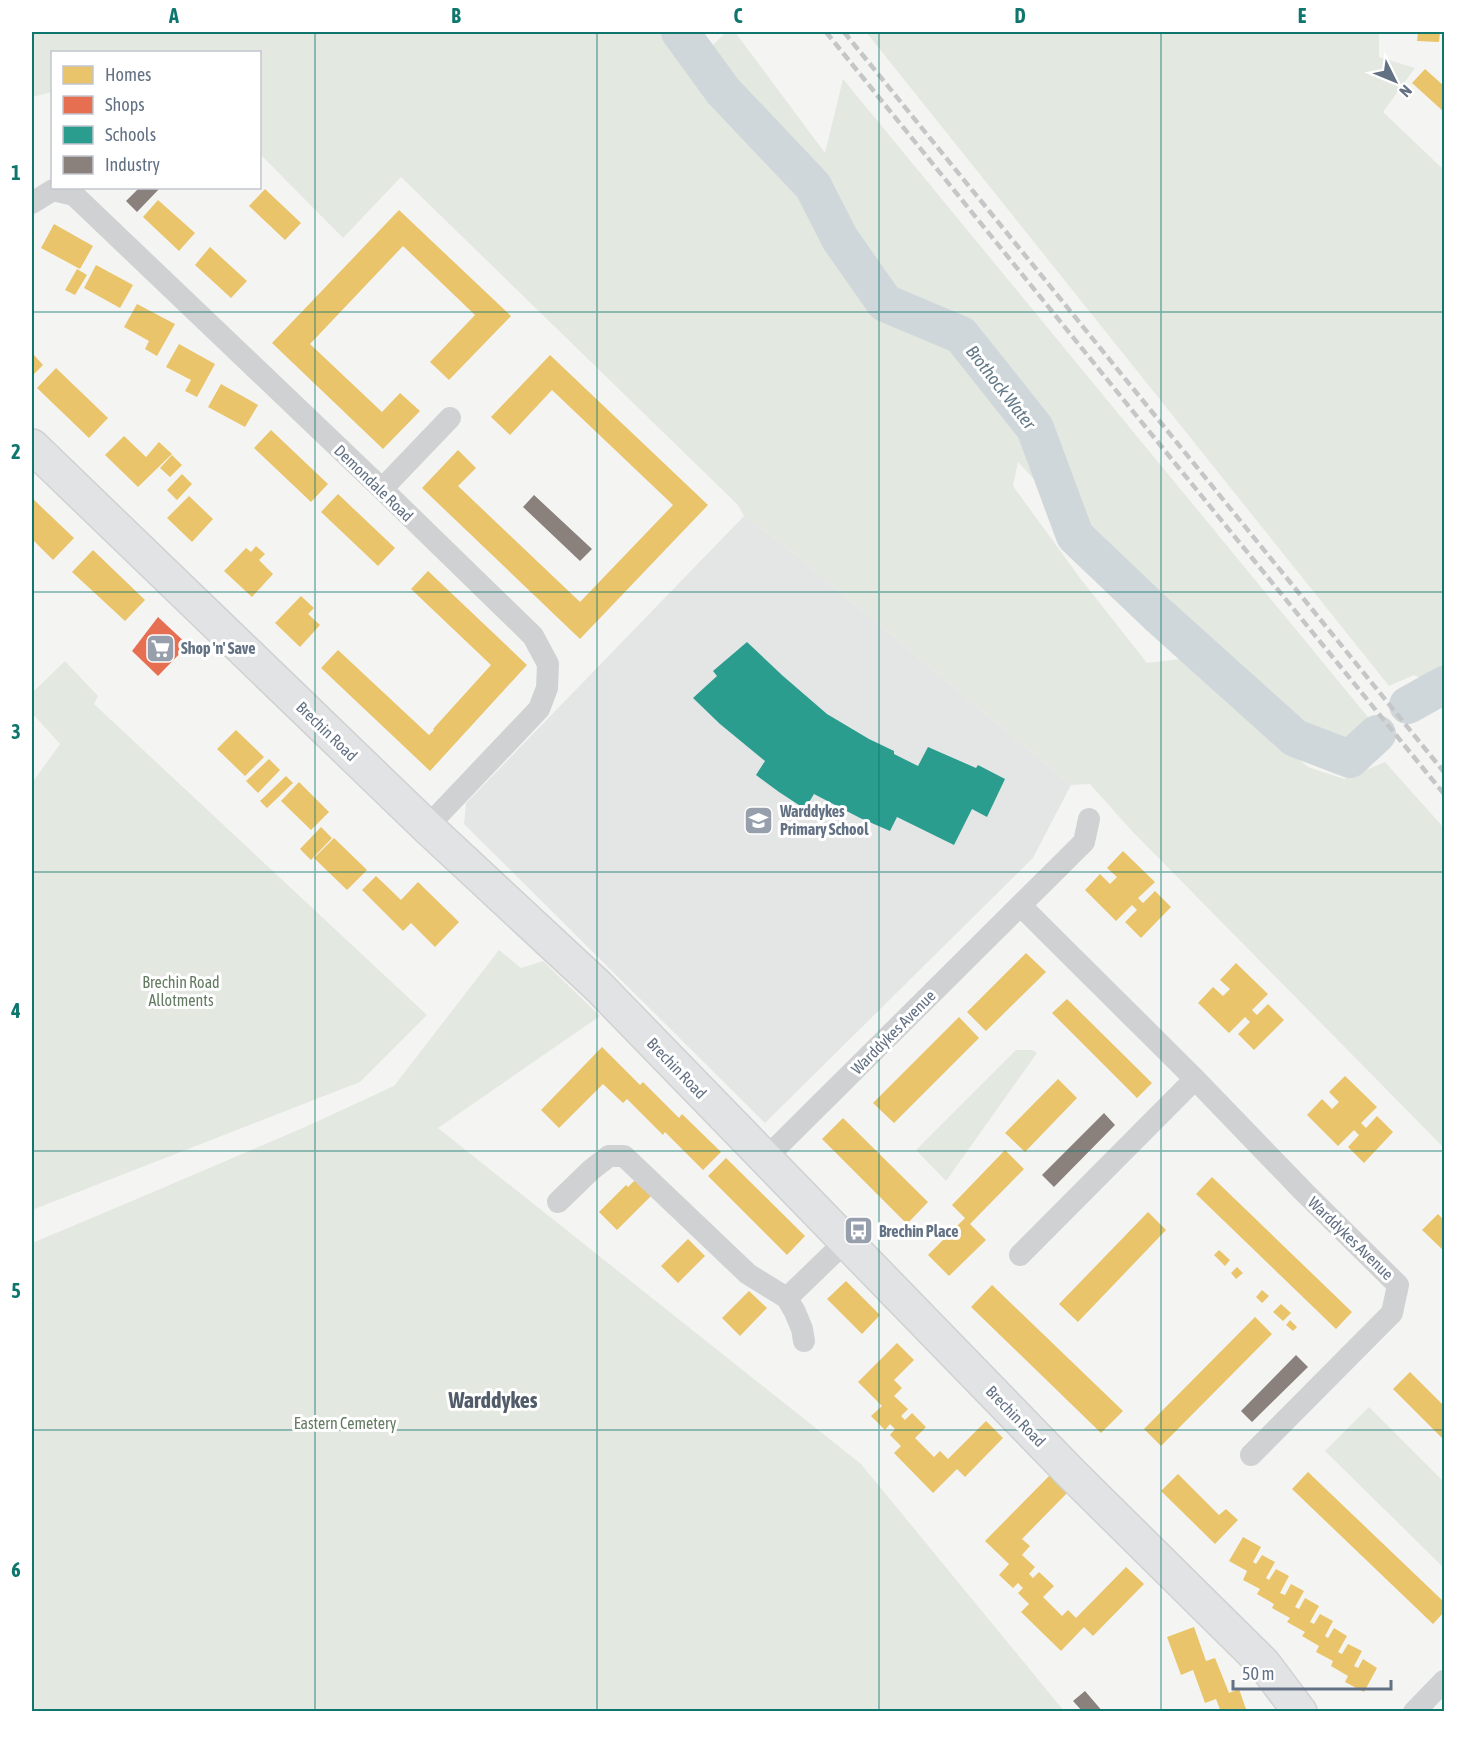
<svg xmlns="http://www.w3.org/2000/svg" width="1476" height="1743" viewBox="0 0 1476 1743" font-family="'Asap Condensed',sans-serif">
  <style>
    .built { fill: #e4e6e5 }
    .green { fill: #e3e8e1 }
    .homes { fill: #e9c46a }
    .shops { fill: #e76f51 }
    .schools { fill: #2a9d8f }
    .industry { fill: #8a817c }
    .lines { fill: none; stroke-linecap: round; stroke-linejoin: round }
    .river { stroke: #d0d7da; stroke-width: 38 }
    .secondary-casing { stroke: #cfd1d2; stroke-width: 36 }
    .street { stroke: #d0d1d2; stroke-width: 22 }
    .secondary { stroke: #e2e3e4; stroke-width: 33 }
    .rail { stroke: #c5c6c7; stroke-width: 4.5; stroke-dasharray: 9 4.5; stroke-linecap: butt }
    .grid { fill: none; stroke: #0f766e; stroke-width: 1.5; stroke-opacity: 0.55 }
    .labels { text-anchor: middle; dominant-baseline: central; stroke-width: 6; stroke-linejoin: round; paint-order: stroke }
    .street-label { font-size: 16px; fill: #637184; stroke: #fff }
    .poi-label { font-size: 16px; font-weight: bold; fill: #637184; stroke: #fff; text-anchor: start }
    .park-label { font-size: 16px; fill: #647b62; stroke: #fff }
    .water-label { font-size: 18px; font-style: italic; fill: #637988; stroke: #fff }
    .district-label { font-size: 22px; font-weight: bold; fill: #515b69; stroke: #fff }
    .neatline { fill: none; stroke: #0f766e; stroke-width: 2 }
    .grid-label { font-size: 20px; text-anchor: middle; font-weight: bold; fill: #0f766e }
  </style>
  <rect width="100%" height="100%" fill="#f4f5f3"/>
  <path class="built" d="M744 516 779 541 1071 785 1033 858 765 1123 464 824 466 803 474 795Z"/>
  <path class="green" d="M32 32H695L709 49 726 32H735L825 153 843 79 1372 722 1345 748 1297 728 1083 533 1018 462 1013 486 1080 578 1147 663 1180 659 1308 767 1344 779 1385 762 1444 828V1148L1131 830 1090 784 1071 785 779 541 744 516 738 505 401 177 343 238 260 154V52H52V92L32 97Z
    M866 32H1379V57L1415 68 1383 112 1444 170V691L1414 675 1389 686Z
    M65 661 98 696 94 704 427 1015 360 1082 32 1210V783L60 744 32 713V693Z
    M499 950 521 968 543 961 600 1016 438 1128 861 1464 1064 1711H32V1243L125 1204 305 1127 394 1086Z
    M1016 1050H1033L1037 1053 946 1181 916 1150Z
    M1369 1407 1444 1482V1568L1325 1451Z"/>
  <path class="homes" d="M1418 32H1440L1439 42 1417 41Z
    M1425 69 1444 86V112L1412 83Z
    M265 189 301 223 285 240 249 206Z
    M158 200 195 233 179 251 143 217Z
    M399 210 511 316 449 380 430 362 475 315 403 246 310 344 382 412 400 393 420 411 383 449 272 343Z
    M54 224 93 246 80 269 41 248Z
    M210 247 247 281 231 298 195 265Z
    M96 265 133 285 120 308 84 288Z
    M77 269 87 275 75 295 65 290Z
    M137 304 175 324 157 356 145 349 149 341 124 327Z
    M179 344 215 364 197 397 185 391 191 380 166 367Z
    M34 355 43 365 32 376V358Z
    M550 355 708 505 580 639 422 488 458 450 476 468 458 486 580 602 673 505 552 390 510 435 491 417Z
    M56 368 108 418 89 438 37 388Z
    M221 384 258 405 245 427 208 407Z
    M271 430 328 484 311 502 254 448Z
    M124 436 146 457 159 442 172 454 138 487 105 455Z
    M172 455 182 465 170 477 160 468Z
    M182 474 192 484 177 500 167 490Z
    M338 494 395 548 378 566 321 512Z
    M189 496 213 519 192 542 167 518Z
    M32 498 74 538 53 560 32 539Z
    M256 546 265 554 259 560 273 574 252 597 224 571 246 548 251 552Z
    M93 550 145 600 125 621 72 572Z
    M428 571 527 665 430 771 321 668 338 650 429 735 434 730 433 729 491 665 411 589Z
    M301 596 314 608 308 614 320 625 300 647 275 623Z
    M236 730 264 757 245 776 217 749Z
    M269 759 280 770 258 793 246 781Z
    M286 776 293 783 267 808 260 801Z
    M299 782 329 812 311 830 281 801Z
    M321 827 332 838 311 860 300 849Z
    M334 838 367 870 347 890 314 858Z
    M1123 851 1155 882 1138 898 1143 903 1155 891 1171 907 1141 938 1125 922 1137 910 1132 905 1116 921 1085 890 1100 874 1110 884 1117 877 1107 868Z
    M376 876 401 900 418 882 459 922 435 947 411 923 403 931 362 890Z
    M1026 953 1046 972 986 1031 967 1012Z
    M1236 963 1268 994 1252 1010 1257 1015 1268 1004 1284 1020 1254 1050 1238 1034 1250 1022 1245 1017 1229 1033 1198 1003 1213 987 1223 996 1230 989 1220 980Z
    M1067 999 1152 1083 1137 1098 1052 1013Z
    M959 1017 979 1038 894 1123 873 1103Z
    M602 1047 640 1085 643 1082 679 1118 682 1114 721 1152 703 1170 665 1132 663 1135 627 1099 623 1103 603 1084 559 1128 541 1110Z
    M1345 1076 1377 1107 1361 1123 1366 1128 1377 1116 1393 1132 1364 1163 1348 1147 1359 1135 1354 1130 1338 1146 1307 1115 1322 1099 1332 1109 1339 1102 1329 1092Z
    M1058 1079 1077 1098 1025 1152 1005 1133Z
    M843 1118 928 1202 907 1224 822 1139Z
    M1005 1150 1024 1169 970 1224 986 1240 949 1276 928 1255 965 1218 952 1205Z
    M726 1158 805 1236 787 1255 708 1176Z
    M1212 1177 1352 1312 1336 1329 1196 1194Z
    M635 1180 651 1196 617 1230 599 1212 626 1185 628 1187Z
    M1148 1212 1166 1230 1078 1322 1059 1304Z
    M1438 1214 1444 1220V1251L1422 1230Z
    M688 1239 705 1256 678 1283 661 1266Z
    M1219 1250 1230 1260 1225 1266 1214 1255Z
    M1237 1267 1243 1273 1236 1279 1231 1273Z
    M846 1281 880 1315 862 1334 827 1299Z
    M992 1285 1123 1411 1101 1433 971 1307Z
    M1262 1290 1269 1296 1262 1303 1256 1297Z
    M749 1291 767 1308 740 1336 722 1318Z
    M1281 1304 1291 1313 1283 1321 1273 1312Z
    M1255 1317 1272 1334 1161 1446 1144 1429Z
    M1290 1320 1297 1327 1293 1331 1286 1325Z
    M897 1343 914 1360 894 1380 902 1388 894 1396 908 1409 901 1416 905 1420 912 1413 926 1427 915 1438 934 1457 940 1451 948 1459 986 1421 1003 1438 965 1477 957 1469 933 1493 894 1453 901 1446 890 1435 895 1429 890 1424 885 1430 871 1416 882 1406 858 1382Z
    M1410 1372 1444 1406V1440L1393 1389Z
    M1308 1472 1444 1602V1612L1433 1624 1292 1489Z
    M1051 1474 1069 1491 1022 1539 1030 1546 1022 1555 1035 1567 1029 1574 1033 1578 1039 1572 1054 1586 1043 1597 1062 1616 1068 1610 1076 1618 1126 1567 1144 1584 1093 1636 1084 1627 1061 1651 1021 1612 1029 1604 1018 1593 1023 1588 1018 1583 1013 1588 999 1575 1009 1564 985 1541Z
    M1178 1474 1219 1515 1226 1509 1238 1520 1215 1544 1161 1491Z
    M1243 1537 1261 1547 1253 1562 1256 1564 1262 1555 1275 1562 1266 1578 1269 1580 1276 1569 1289 1576 1280 1593 1285 1595 1291 1584 1304 1591 1295 1607 1299 1609 1305 1598 1319 1606 1310 1622 1314 1624 1320 1614 1333 1621 1325 1636 1328 1638 1334 1628 1347 1636 1338 1652 1342 1654 1348 1644 1362 1651 1354 1666 1358 1668 1363 1659 1377 1668 1364 1692 1345 1682 1348 1676 1331 1666 1333 1661 1316 1652 1319 1646 1302 1636 1305 1632 1287 1622 1290 1618 1272 1608 1274 1604 1257 1594 1260 1589 1243 1580 1247 1571 1229 1561Z
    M1194 1627 1206 1661 1215 1658 1229 1693 1239 1689 1247 1712H1221L1216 1699 1205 1703 1193 1670 1181 1675 1167 1637Z"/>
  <path class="shops" d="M158 617 188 645 158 676 132 651Z"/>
  <path class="schools" d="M747 642 783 676 827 714 869 739 894 751V754L918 766 928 747 976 768 978 765 1005 779 987 817 972 809 954 845 897 817 890 831 860 818 814 794 805 809 779 792 756 775 765 761 720 724 693 698 717 676 713 671Z"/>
  <path class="industry" d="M139 188H160L137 212 126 201Z
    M534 495 592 549 580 561 523 507Z
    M1104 1113 1115 1125 1054 1187 1042 1175Z
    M1296 1355 1308 1367 1252 1422 1241 1411Z
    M1085 1691 1103 1712H1083L1073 1701Z"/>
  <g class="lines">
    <path class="river" d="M680 32 723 91 813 186 840 239 885 303 961 335 1035 428 1075 536 1157 614 1295 738 1350 759 1377 734
      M1408 705 1444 685"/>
    <defs>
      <path id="secondary" d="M32 446 427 827 598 986 1072 1474 1264 1664 1300 1712"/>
    </defs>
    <use href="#secondary" class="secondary-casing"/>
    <path class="street" d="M32 203 53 190 74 195 382 489 533 636 548 664 547 688 539 709 427 827
      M382 489 450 418
      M1021 906 1195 1079 1305 1193 1398 1285 1392 1313 1251 1455
      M765 1159 1084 842 1089 819
      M558 1202 591 1170 609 1156H624L748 1274 787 1298 795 1312 802 1329 804 1341
      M1020 1255 1195 1079
      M787 1298 845 1242
      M1414 1712 1444 1681"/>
    <use href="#secondary" class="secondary"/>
    <path class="rail" d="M826 32 1161 446 1444 794
      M844 32 1444 772"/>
  </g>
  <path class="grid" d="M315 32V1712M597 32V1712M879 32V1712M1161 32V1712M32 312H1444M32 592H1444M32 872H1444M32 1151H1444M32 1430H1444"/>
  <defs>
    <symbol id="supermarket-square" viewBox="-11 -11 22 22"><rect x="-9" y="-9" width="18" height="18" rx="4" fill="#969fab" stroke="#fff"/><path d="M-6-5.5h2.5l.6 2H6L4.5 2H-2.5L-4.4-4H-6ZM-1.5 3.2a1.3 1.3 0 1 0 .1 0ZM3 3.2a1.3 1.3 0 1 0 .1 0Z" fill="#fff"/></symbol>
    <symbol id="school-square" viewBox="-11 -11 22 22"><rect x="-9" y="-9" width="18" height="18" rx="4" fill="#969fab" stroke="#fff"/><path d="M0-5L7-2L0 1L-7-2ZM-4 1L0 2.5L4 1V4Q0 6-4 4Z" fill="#fff"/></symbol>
    <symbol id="bus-square" viewBox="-11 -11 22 22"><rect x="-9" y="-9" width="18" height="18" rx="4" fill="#969fab" stroke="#fff"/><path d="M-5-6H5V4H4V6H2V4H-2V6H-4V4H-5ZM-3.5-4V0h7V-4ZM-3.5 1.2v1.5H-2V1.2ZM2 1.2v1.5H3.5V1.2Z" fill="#fff"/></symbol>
  </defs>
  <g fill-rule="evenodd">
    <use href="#supermarket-square" x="144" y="632" width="33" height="33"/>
    <use href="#school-square" x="742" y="804" width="33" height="33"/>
    <use href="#bus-square" x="842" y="1214" width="33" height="33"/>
  </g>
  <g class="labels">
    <g class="street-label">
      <text transform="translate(374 483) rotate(44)">Demondale Road</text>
      <text transform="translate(327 731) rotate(44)">Brechin Road</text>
      <text transform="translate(893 1032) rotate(-45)">Warddykes Avenue</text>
      <text transform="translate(677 1068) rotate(46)">Brechin Road</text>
      <text transform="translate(1351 1238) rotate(44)">Warddykes Avenue</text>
      <text transform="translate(1016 1416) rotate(46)">Brechin Road</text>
    </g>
    <g class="poi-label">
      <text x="181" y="648">Shop 'n' Save</text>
      <text x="780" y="811">Warddykes<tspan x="780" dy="18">Primary School</tspan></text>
      <text x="879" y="1231">Brechin Place</text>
    </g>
    <g class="park-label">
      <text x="181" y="982">Brechin Road<tspan x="181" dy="18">Allotments</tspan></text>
      <text x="345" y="1423">Eastern Cemetery</text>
    </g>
    <g class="water-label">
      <text transform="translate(1001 387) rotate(52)">Brothock Water</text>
    </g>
    <g class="district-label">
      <text x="493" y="1400">Warddykes</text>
    </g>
  </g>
  <rect width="1476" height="1743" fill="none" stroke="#ffffff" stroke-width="66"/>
  <rect x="51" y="51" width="210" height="138" fill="#ffffff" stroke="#c1c6ce" stroke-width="1.5"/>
  <rect x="63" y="66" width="30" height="18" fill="#e9c46a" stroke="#c1c6ce" stroke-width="1.5"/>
  <text x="105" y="81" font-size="18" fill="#637184">Homes</text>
  <rect x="63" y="96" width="30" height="18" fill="#e76f51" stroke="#c1c6ce" stroke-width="1.5"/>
  <text x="105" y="111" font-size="18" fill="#637184">Shops</text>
  <rect x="63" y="126" width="30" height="18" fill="#2a9d8f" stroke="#c1c6ce" stroke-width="1.5"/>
  <text x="105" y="141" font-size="18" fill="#637184">Schools</text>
  <rect x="63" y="156" width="30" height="18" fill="#8a817c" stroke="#c1c6ce" stroke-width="1.5"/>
  <text x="105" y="171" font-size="18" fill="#637184">Industry</text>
  <g transform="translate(1395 81) rotate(133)" stroke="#ffffff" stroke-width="4.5" paint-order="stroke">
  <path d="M0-4.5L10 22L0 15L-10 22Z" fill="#637184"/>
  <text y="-9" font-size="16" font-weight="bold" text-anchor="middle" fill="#637184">N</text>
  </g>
  <path d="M1233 1680v9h158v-9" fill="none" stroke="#637184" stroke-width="3"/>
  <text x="1242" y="1680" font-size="18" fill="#637184" stroke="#ffffff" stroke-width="4.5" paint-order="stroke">50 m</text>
  <rect x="33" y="33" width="1410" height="1677" class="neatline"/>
  <g class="grid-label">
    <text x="174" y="23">A</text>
    <text x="456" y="23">B</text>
    <text x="738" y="23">C</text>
    <text x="1020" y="23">D</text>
    <text x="1302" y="23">E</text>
    <text x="16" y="180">1</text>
    <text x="16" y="459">2</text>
    <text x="16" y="739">3</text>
    <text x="16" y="1018">4</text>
    <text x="16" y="1298">5</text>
    <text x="16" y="1577">6</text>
  </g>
</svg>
